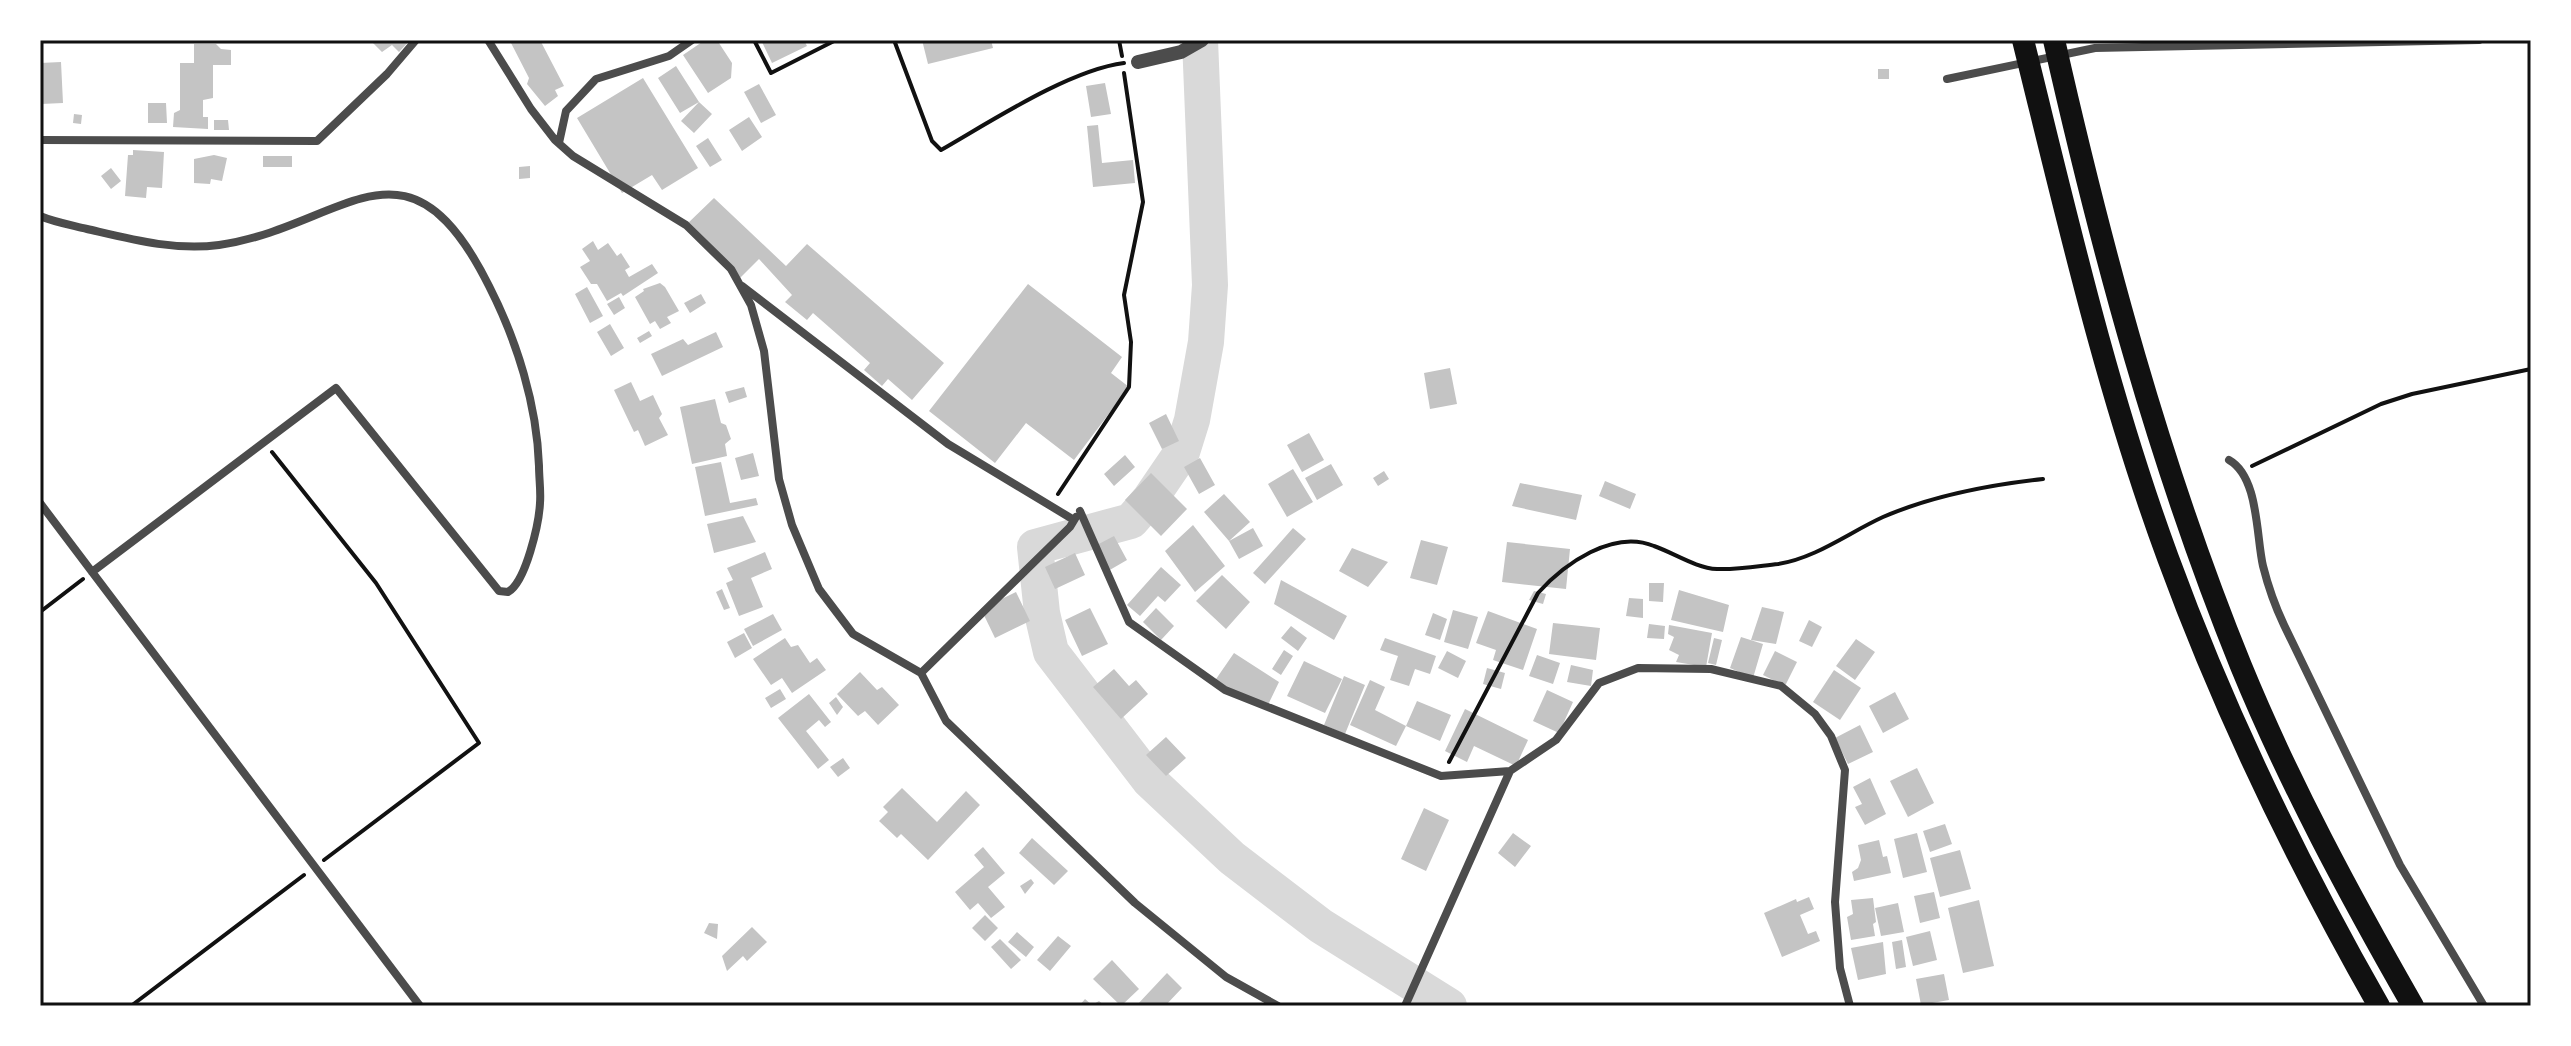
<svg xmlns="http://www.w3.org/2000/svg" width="2571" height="1046" viewBox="0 0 2571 1046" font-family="'Crimson Pro',serif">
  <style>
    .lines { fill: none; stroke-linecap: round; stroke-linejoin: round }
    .river { stroke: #d9d9d9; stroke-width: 36 }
    .building { fill: #c4c4c4 }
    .path { stroke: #111; stroke-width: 4 }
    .minor { stroke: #4c4c4c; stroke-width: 8 }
    .tertiary { stroke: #4c4c4c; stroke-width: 14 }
    .motorway { stroke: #111; stroke-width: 22 }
    .neatline { fill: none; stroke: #111; stroke-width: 3 }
  </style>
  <rect width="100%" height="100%" fill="#fff"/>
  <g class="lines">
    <path class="river" d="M1200 40 1210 285 1206 342 1192 420 1182 452 1150 499 1131 521 1035 547 1042 613 1051 652 1150 781 1232 858 1321 926 1449 1006"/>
  </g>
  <path class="building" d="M370 40H410L399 52 392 45 382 52Z
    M518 40H540L564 86 555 90 558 96 545 106 527 84 529 78 511 43Z
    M705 40H717L732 63 731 78 708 93 683 55Z
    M761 40H804L807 46 772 63Z
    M922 40H991L993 48 928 64Z
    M194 44H216L221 49 231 50V65H213V98L203 100V117H208V129L173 127 174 113 180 110V63H194Z
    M61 62 63 103 41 104 40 63Z
    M676 66 699 102 680 113 658 78Z
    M1878 69H1889V79H1878Z
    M643 78 698 168 662 190 652 175 622 193 577 118Z
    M1105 83 1111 114 1091 117 1086 86Z
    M759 84 776 115 761 123 744 92Z
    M699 102 712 114 694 133 681 121Z
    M148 103H166L167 123H148Z
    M74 114 82 115 81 124 73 123Z
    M749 117 762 137 742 151 729 130Z
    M214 120H228L229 130H214Z
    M1098 125 1102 163 1133 160 1135 183 1093 187 1087 126Z
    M708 138 722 160 710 167 696 146Z
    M133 150 164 152 162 188 147 187 146 198 125 196 128 155H133Z
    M214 155 227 158 222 181 211 179 210 184 194 183V159Z
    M263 156H292V167H263Z
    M530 166V178L519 179V167Z
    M111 168 121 181 111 189 101 176Z
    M714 198 786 266 807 244 944 363 912 400 888 379 882 386 864 370 870 363 813 313 807 320 785 302 792 295 759 259 736 282 716 256 686 225Z
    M593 241 598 250 608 243 617 256 621 253 630 267 625 270 629 277 652 264 658 273 623 296 621 293 607 301 597 284H591L580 267 590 261 582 249Z
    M660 283 665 287 679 311 667 317 671 323 660 329 655 321 650 324 635 297 644 291 643 289Z
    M1028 284 1122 357 1111 373 1129 387 1074 460 1026 423 995 463 929 411Z
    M587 287 603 316 590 323 575 294Z
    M701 294 706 303 690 313 684 303Z
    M619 297 625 308 614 315 607 304Z
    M610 324 624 348 611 356 597 332Z
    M649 331 652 336 640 343 637 338Z
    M716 332 723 347 662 376 651 354 683 339 688 345Z
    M1450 368 1457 404 1430 409 1424 373Z
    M631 382 640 401 653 395 662 414 659 418 668 435 645 446 638 430 634 432 614 390Z
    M744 387 747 397 729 403 725 392Z
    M715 399 721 423 726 425 731 439 725 444 727 456 692 464 680 407Z
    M1166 414 1179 441 1162 449 1149 423Z
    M1309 433 1324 460 1302 472 1287 445Z
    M753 453 759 476 741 480 735 458Z
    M1125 455 1135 467 1114 486 1104 474Z
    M1200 458 1215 485 1199 494 1184 467Z
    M721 462 730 503 756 498 758 505 705 516 695 467Z
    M1331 464 1343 485 1317 500 1305 478Z
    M1293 469 1313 502 1287 517 1268 484Z
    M1384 471 1389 479 1378 486 1373 478Z
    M1151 473 1187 509 1161 536 1125 500Z
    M1605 481 1636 494 1630 509 1599 496Z
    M1520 483 1582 495 1576 520 1512 506Z
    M1224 494 1250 522 1229 541 1204 512Z
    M743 516 756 542 714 553 707 524Z
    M1193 525 1225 566 1195 592 1165 551Z
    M1253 528 1263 546 1239 559 1229 541Z
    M1293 528 1306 539 1265 584 1253 573Z
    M1114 536 1127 560 1108 571 1095 546Z
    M1421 540 1448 547 1437 585 1410 578Z
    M1507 542 1570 549 1566 589 1502 582Z
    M1352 548 1388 562 1368 587 1339 571Z
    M765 552 772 569 751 578 763 607 739 616 726 583 733 580 727 568Z
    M1075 553 1085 575 1055 589 1045 567Z
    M1161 567 1181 585 1165 602 1158 596 1140 616 1127 605Z
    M1222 575 1250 602 1226 629 1196 601Z
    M1281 580 1347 616 1334 640 1274 604Z
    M1649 583H1664L1663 602 1649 601Z
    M722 589 730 608 724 610 716 592Z
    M1679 590 1729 605 1723 632 1671 620Z
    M1534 591 1546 594 1543 604 1529 600Z
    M1016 592 1030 621 995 638 981 609Z
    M1629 598 1643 599V618L1626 616Z
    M1762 607 1784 612 1776 644 1751 640Z
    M1090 608 1108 644 1082 656 1065 620Z
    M1156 608 1174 626 1161 640 1143 622Z
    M1453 610 1478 617 1468 649 1444 642Z
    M1488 611 1537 629 1523 670 1493 660 1496 650 1476 643Z
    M1433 613 1447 619 1440 640 1425 635Z
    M773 614 782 630 753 646 744 629Z
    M1809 620 1822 627 1812 647 1799 641Z
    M1553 623 1600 628 1596 660 1549 654Z
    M1649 624 1665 626 1664 639 1647 638Z
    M1669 625 1712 633 1706 667 1676 662 1679 655 1669 650 1674 637 1668 634Z
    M1291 626 1307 638 1298 651 1281 638Z
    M744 633 752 648 735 658 727 642Z
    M1741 637 1763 644 1753 678 1730 668Z
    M785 638 791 647 798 645 810 663 817 658 826 670 792 693 782 678 771 685 753 659Z
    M1385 638 1436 656 1430 674 1415 669 1409 686 1390 680 1398 656 1380 650Z
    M1714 638 1722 640 1716 665 1708 663Z
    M1856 639 1875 652 1855 680 1836 666Z
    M1284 650 1293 656 1281 675 1272 669Z
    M1447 651 1466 661 1458 678 1438 668Z
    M1775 651 1797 662 1785 686 1763 675Z
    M1234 653 1279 682 1267 707 1214 682Z
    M1537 655 1560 663 1553 684 1529 676Z
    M1304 661 1342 679 1325 713 1287 696Z
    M1571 665 1593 670 1591 686 1567 682Z
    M1487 668 1505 673 1501 689 1483 684Z
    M1114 669 1129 686 1136 680 1148 694 1121 719 1093 687Z
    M1834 670 1861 688 1840 720 1813 702Z
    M860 672 877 690 882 687 899 705 878 725 865 711 858 716 837 694Z
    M1344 676 1365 685 1345 734 1324 725Z
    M1370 680 1385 687 1375 710 1406 726 1396 746 1350 725Z
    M780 689 786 699 771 708 765 698Z
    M1547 690 1573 702 1559 733 1533 721Z
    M1895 692 1909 719 1883 733 1869 706Z
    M809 694 831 722 825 727 819 720 806 731 829 760 818 769 778 718Z
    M836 697 843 707 837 715 829 703Z
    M1417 701 1451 715 1440 741 1406 726Z
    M1465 709 1528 740 1516 766 1474 746 1467 762 1445 751Z
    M1860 725 1873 752 1848 764 1835 738Z
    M1166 737 1186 758 1166 776 1146 755Z
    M843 758 850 768 838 777 830 767Z
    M1917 768 1934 803 1908 817 1890 781Z
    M1870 778 1886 814 1865 825 1855 807 1862 804 1853 787Z
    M902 788 937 822 966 791 980 805 928 860 901 834 897 838 879 821 888 812 883 807Z
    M1424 808 1449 820 1426 871 1401 859Z
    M1945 824 1952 844 1930 852 1923 831Z
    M1513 833 1531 846 1515 867 1498 853Z
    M1917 833 1927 872 1903 878 1894 839Z
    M1032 838 1068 871 1054 885 1019 853Z
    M1879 840 1883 857 1887 856 1891 873 1854 881 1852 872 1858 868 1861 860 1858 845Z
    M983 847 1005 873 988 887 1005 907 991 918 978 903 970 910 955 892 984 867 974 855Z
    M1960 850 1971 889 1940 897 1930 858Z
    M1031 879 1034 883 1025 894 1020 886Z
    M1934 892 1940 918 1920 923 1914 896Z
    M1809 897 1814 909 1800 915 1808 934 1816 931 1820 941 1782 957 1764 913 1796 899 1797 902Z
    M1873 898 1876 922 1873 924 1875 936 1851 940 1847 917 1853 914 1851 900Z
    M1979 900 1994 966 1963 973 1948 908Z
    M1898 903 1904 932 1881 936 1875 908Z
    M985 915 998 928 985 941 972 928Z
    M709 923 718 924 717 939 704 933Z
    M752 927 767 942 747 961 743 956 727 971 722 956Z
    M1930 931 1937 960 1913 966 1906 937Z
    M1017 932 1034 947 1026 957 1008 942Z
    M1058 936 1071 946 1050 971 1037 960Z
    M1000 939 1021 960 1011 969 991 947Z
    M1902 940 1906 967 1896 969 1892 942Z
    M1883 942 1886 974 1858 980 1851 948Z
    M1112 960 1139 989 1121 1006 1093 979Z
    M1167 973 1182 988 1165 1006H1136Z
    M1944 974 1949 1000 1921 1005 1916 979Z
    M1085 999 1092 1005 1099 1001 1105 1006H1079Z"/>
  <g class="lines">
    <path class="path" d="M754 40 771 73 836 40
      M894 40 932 141 941 150C990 122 1069 70 1124 63
      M1119 40 1122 56
      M272 452 376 583 479 743 324 860
      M2252 466 2381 404 2412 394 2531 369
      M1058 494 1129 387 1131 342 1124 295 1143 202 1124 73
      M40 612 83 579
      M1449 762 1538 593C1564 564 1613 529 1654 546 1674 553 1696 568 1717 569 1736 570 1759 566 1778 564 1816 558 1848 533 1883 517 1934 495 1988 485 2043 479
      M131 1006 304 875"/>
    <path class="minor" d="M488 40 531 109 555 140 573 156 686 225 731 269 751 305 764 351 779 479 792 525 819 589 853 634 921 673 946 721 1135 903 1226 977 1278 1006
      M1947 79 2095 48 2479 40
      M40 140 317 141 387 74 416 40
      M559 143 566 111 596 79 669 56 692 40
      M40 216C54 222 71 225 87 229 130 239 174 251 219 245 344 227 406 120 489 286 517 341 537 405 539 466 539 478 541 491 540 503 539 523 526 582 508 592L499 591 336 388 92 572
      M742 286 948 444 1074 520
      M2229 460C2259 477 2256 536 2263 566 2268 586 2275 606 2284 625L2400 865 2484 1006
      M40 503 420 1006
      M1080 511 1129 622 1225 690 1441 776 1510 771 1556 740 1599 683 1638 668 1711 669 1781 686 1815 714 1831 736 1845 770 1835 902 1840 968 1850 1006
      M921 673 1070 527 1076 517
      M1405 1006 1510 771"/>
    <path class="tertiary" d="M1138 62 1181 52 1202 40"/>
    <path class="motorway" d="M2023 40C2066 213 2106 390 2168 558 2225 714 2297 862 2379 1006
      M2054 40C2102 252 2159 464 2241 666 2289 783 2350 896 2413 1006"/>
  </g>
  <rect width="2571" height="1046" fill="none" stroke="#ffffff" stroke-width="84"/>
  <rect x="42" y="42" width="2487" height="962" class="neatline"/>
</svg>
